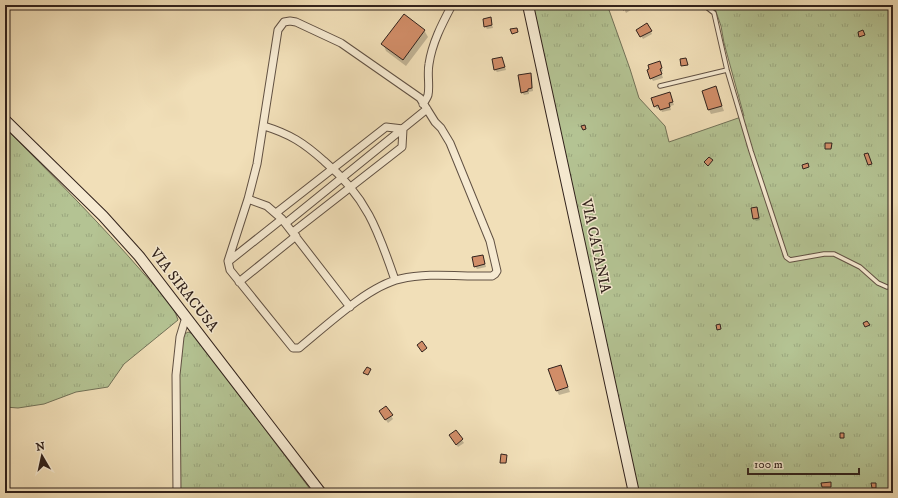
<svg xmlns="http://www.w3.org/2000/svg" width="898" height="498" viewBox="0 0 898 498" font-family="'IM FELL DW Pica',serif">
  <style>
    .grass { fill: url(#grass-tufts); stroke: #727258 }
    .shadow { fill: #0003 }
    .building { fill: #d18d68; stroke: #31221c }
    .lines { fill: none; stroke-linecap: round; stroke-linejoin: round }
    .lane-casing { stroke: #615143; stroke-width: 5.5 }
    .street-casing { stroke: #615143; stroke-width: 9 }
    .secondary-casing { stroke: #31221c; stroke-width: 12 }
    .lane { stroke: #f6ead1; stroke-width: 3.5 }
    .street { stroke: #f6ead1; stroke-width: 7 }
    .secondary { stroke: #f6ead1; stroke-width: 10 }
    .labels { text-anchor: middle; dominant-baseline: central; stroke-width: 3; stroke-linejoin: round; paint-order: stroke }
    .street-label { font-size: 15px; fill: #31221c; stroke: #f6ead1 }
  </style>
  <defs>
    <pattern id="grass-tufts" width="24" height="20" patternUnits="userSpaceOnUse"><rect width="24" height="20" fill="#b4c393"/><path d="M3 7l-1-3M5 7V3M7 7l1-3M15 17l-1-3M17 17v-4M19 17l1-3" fill="none" stroke="#9ba77e"/></pattern>
  </defs>
  <rect width="100%" height="100%" fill="#f1dfb8"/>
  <filter id="stains"><feTurbulence type="fractalNoise" baseFrequency=".005" numOctaves="4"/><feColorMatrix values="0 0 0 0 .2 0 0 0 0 .09 0 0 0 0 .02 0 0 0 .5 -.17"/></filter>
  <radialGradient id="worn" r=".72"><stop offset=".6" stop-color="#630" stop-opacity="0"/><stop offset="1" stop-color="#630" stop-opacity=".3"/></radialGradient>
  <path class="grass" d="M533 5H608L609 10 630 69 639 98 665 126 669 142 744 116 724 43 721 26 714 6 712 5H893V493H639Z
    M5 128C53 176 100 223 144 274 156 288 173 302 178 320L124 364 108 387 76 392 44 404 18 408 5 407Z
    M188 332 193 334 313 493H179L178 376 183 335Z"/>
  <path class="shadow" d="M622 5H632L634 8 626 13Z
    M490 18 493 28 487 29 485 26Z
    M647 24 652 34 643 39 637 30Z
    M424 30 428 37 406 66 386 51 383 44Z
    M502 58 506 70 497 72 495 70Z
    M661 65 663 71 661 72 663 78 653 81 648 71Z
    M530 74 532 77 533 91 529 92V94L524 95 522 92Z
    M715 88 724 111 711 114 709 110Z
    M671 96 674 105 670 106 671 110 662 112 660 108 657 109 655 106Z
    M757 208 760 220 756 221 754 218Z
    M483 256 486 267 477 269 475 266Z
    M560 366 570 392 559 395 557 391Z
    M386 408 393 419 388 423 380 412Z
    M452 438 462 440 464 443 458 447Z"/>
  <path class="building" d="M621 5H633L623 10Z
    M404 14 425 30 403 60 381 44Z
    M491 17 492 25 484 27 483 19Z
    M647 23 652 31 640 37 636 30Z
    M517 28 518 32 512 34 510 29Z
    M863 30 865 35 859 37 858 32Z
    M502 57 505 67 494 70 492 59Z
    M686 58 688 65 681 66 680 59Z
    M660 61 662 68 660 69 662 74 650 79 647 70 649 69 648 65Z
    M531 73 532 88 528 89V91L521 93 518 75Z
    M716 86 722 106 708 110 702 91Z
    M670 92 673 102 669 103 670 107 660 110 658 105 654 107 651 98Z
    M585 125 586 129 583 130 581 126Z
    M825 143H832L831 149H825Z
    M868 153 872 164 868 165 864 154Z
    M709 157 713 160 708 166 704 162Z
    M808 163 809 167 803 169 802 165Z
    M757 207 759 218 753 219 751 208Z
    M483 255 485 264 474 267 472 257Z
    M867 321 870 325 865 327 863 323Z
    M720 324 721 329 717 330 716 325Z
    M422 341 427 348 422 352 417 345Z
    M561 365 568 387 556 391 548 369Z
    M367 367 371 369 368 375 363 373Z
    M386 406 393 415 385 420 379 411Z
    M456 430 463 439 456 445 449 435Z
    M840 433H844V438H840Z
    M501 454 507 455 506 463H500Z
    M831 482V487H822L821 483Z
    M871 483H876V488H872Z"/>
  <g class="lines">
    <defs>
      <path id="lane" d="M704 5 714 13 727 70 751 151 786 257 790 260 824 254H834L860 267 878 283 887 287
        M660 86 727 70"/>
      <path id="street" d="M290 21 296 22 341 43 420 98 435 122 441 128 450 143 490 241 497 271 495 274 492 276C461 277 430 272 400 279 368 286 325 327 299 348H293L230 270 228 261 248 199 257 164 278 30 284 22Z
        M423 104C425 101 427 98 428 95 430 86 427 74 429 64 432 43 442 24 452 5
        M264 126C290 134 304 143 324 161 366 196 378 230 395 280
        M248 199 267 206 282 219 350 307
        M276 213 386 127 403 129 402 147 293 232
        M286 223 427 109
        M229 261 282 219
        M239 282 296 236
        M177 493 176 375 180 337 186 317"/>
      <path id="secondary" d="M528 5 634 493
        M5 120 103 216 139 256 321 493"/>
    </defs>
    <use href="#lane" class="lane-casing"/>
    <use href="#street" class="street-casing"/>
    <use href="#secondary" class="secondary-casing"/>
    <use href="#lane" class="lane"/>
    <use href="#street" class="street"/>
    <use href="#secondary" class="secondary"/>
  </g>
  <g class="labels">
    <g class="street-label">
      <text transform="translate(596 246) rotate(78)">VIA CATANIA</text>
      <text transform="translate(184 290) rotate(52)">VIA SIRACUSA</text>
    </g>
  </g>
  <rect width="898" height="498" fill="none" stroke="#f1dfb8" stroke-width="20"/>
  <rect x="6" y="6" width="886" height="486" fill="none" stroke="#31221c" stroke-width="2"/>
  <rect x="10" y="10" width="878" height="478" fill="none" stroke="#31221c"/>
  <g transform="translate(42 456) rotate(351)" stroke="#f6ead1" stroke-width="3" paint-order="stroke">
  <path d="M0-3L7 15L0 10L-7 15Z" fill="#31221c"/>
  <text y="-6" font-size="11" font-weight="bold" text-anchor="middle" fill="#31221c">N</text>
  </g>
  <path d="M748 468v6h111v-6" fill="none" stroke="#31221c" stroke-width="2"/>
  <text x="754" y="468" font-size="12" fill="#31221c" stroke="#f6ead1" stroke-width="3" paint-order="stroke">100 m</text>
  <rect width="100%" height="100%" filter="url(#stains)"/>
  <rect width="100%" height="100%" fill="url(#worn)"/>
</svg>
